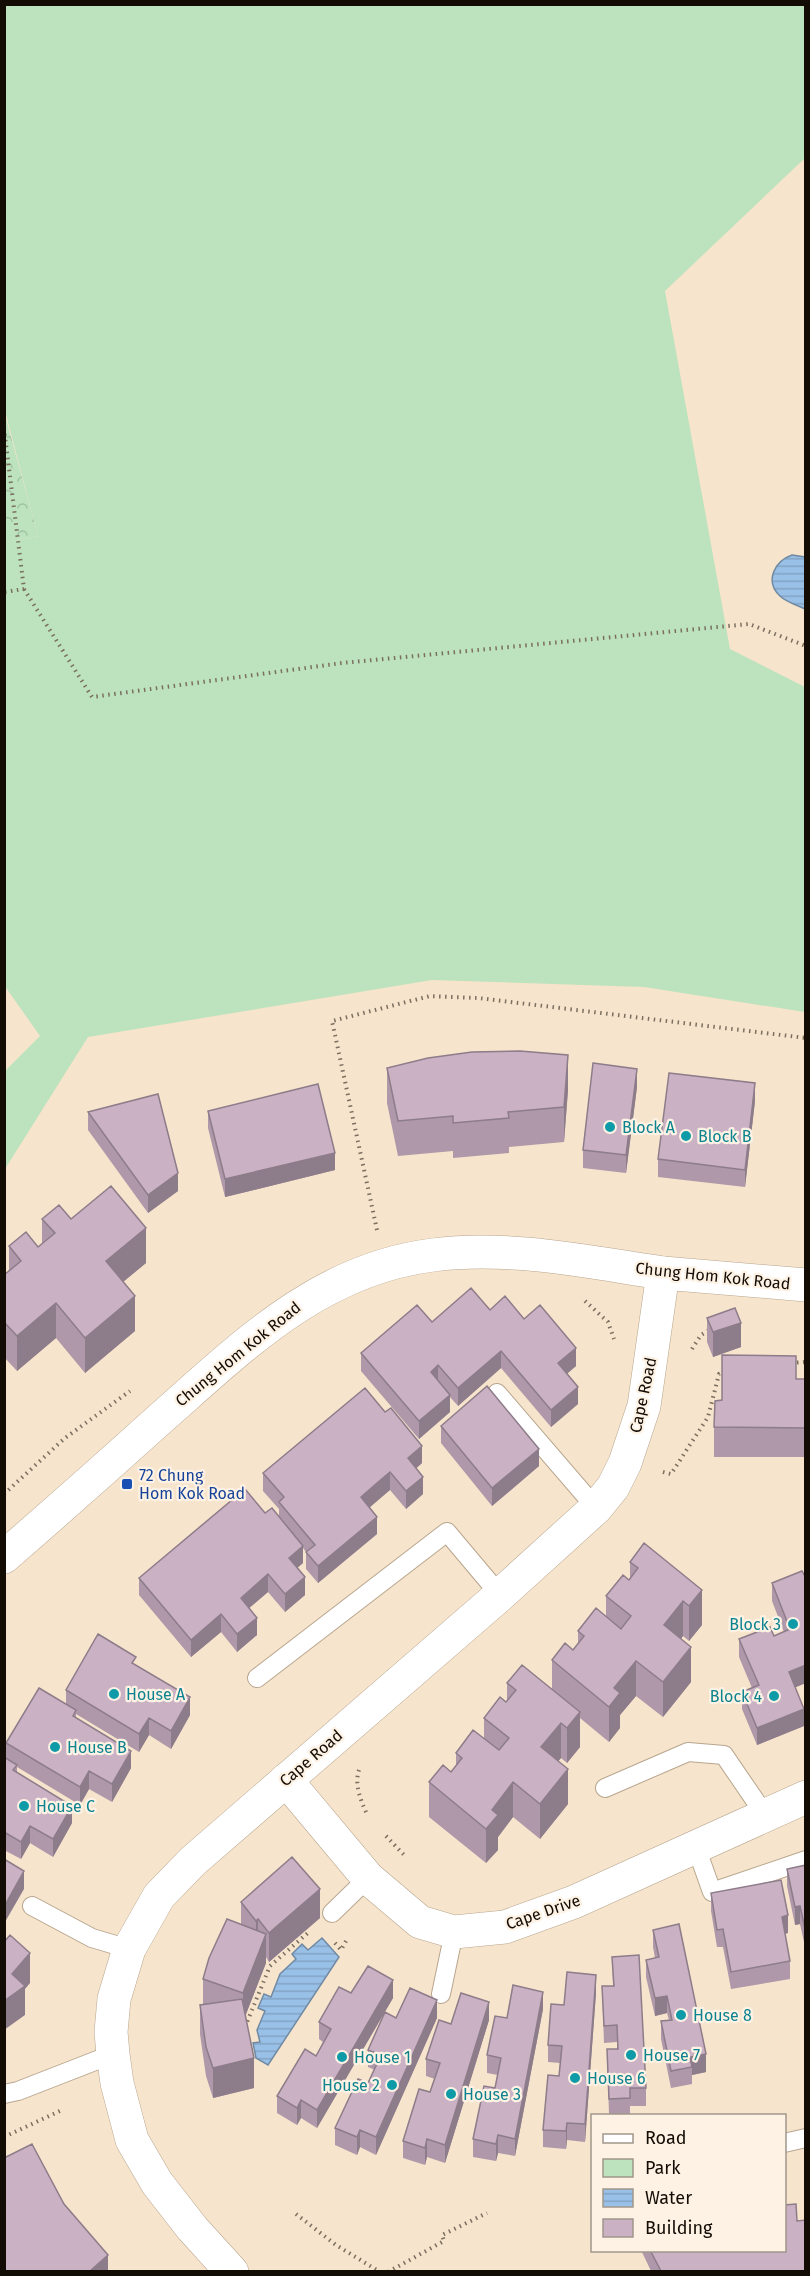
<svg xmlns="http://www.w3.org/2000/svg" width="810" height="2276" viewBox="0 0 810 2276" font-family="'Fira Sans',sans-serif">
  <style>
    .green { fill: #bce3bd }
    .park { fill: url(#park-crowns) }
    .water { fill: url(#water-rules); stroke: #718aa3; stroke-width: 1.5 }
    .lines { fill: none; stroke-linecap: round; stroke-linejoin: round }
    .service-casing { stroke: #b8a68f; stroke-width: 20 }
    .minor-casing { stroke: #b8a68f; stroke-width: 34 }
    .tertiary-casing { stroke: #b8a68f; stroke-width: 34 }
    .path { stroke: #7b6f60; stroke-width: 4; stroke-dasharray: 1.5 4.5; stroke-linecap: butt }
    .service { stroke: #fff; stroke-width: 18 }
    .minor { stroke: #fff; stroke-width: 33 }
    .tertiary { stroke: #fff; stroke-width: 33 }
    .wall { fill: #ae98a9 }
    .shaded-wall { fill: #8d7c89 }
    .building { fill: #cab1c4; stroke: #8d7c89; stroke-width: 1.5 }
    .culture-dot { fill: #0f9aa8; stroke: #fef2e4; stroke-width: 2 }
    .transit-dot { fill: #1a4fb4; stroke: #fef2e4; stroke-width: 2 }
    .labels { text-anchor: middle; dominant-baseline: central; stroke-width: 4.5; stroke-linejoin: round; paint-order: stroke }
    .culture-label { font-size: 16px; fill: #0d838f; stroke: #fef2e4; text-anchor: start }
    .street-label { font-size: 16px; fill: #130c05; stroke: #fef2e4 }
    .transit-label { font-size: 16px; fill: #164399; stroke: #fef2e4; text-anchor: start }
  </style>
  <defs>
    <pattern id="park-crowns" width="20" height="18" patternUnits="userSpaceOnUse" patternTransform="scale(1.5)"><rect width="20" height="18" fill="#bce3bd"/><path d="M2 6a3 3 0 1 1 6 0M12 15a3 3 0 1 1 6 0" fill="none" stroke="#a1c2a1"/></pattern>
    <pattern id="water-rules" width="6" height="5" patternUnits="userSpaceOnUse" patternTransform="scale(1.5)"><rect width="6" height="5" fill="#99c0e7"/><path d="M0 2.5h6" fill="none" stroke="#83a4c5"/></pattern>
  </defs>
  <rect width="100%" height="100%" fill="#f7e4cc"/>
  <path class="green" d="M5 5H805V158L665 291 730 649 805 687V1012L644 987 432 980 88 1037 5 1169V1071L40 1036 4 985 5 542 38 536 5 411Z"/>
  <path class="park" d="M4 411 38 536 5 542H4Z"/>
  <path class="water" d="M792 555 805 557V609C797 605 786 602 780 596 764 581 775 561 792 555Z
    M322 1938 339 1957 268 2065 256 2058 253 2043 260 2042 257 2030 265 2011 258 2008 264 1994 271 1997 280 1974 296 1959 292 1954 302 1944 308 1950Z"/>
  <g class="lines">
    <defs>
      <path id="service" d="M497 1393 596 1508
        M257 1678 447 1532 500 1595
        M605 1788 688 1752 724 1755 765 1815
        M696 1847 712 1892 806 1860
        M32 1906 92 1938 129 1949
        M332 1913 368 1878
        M441 1994 454 1932
        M4 2094 18 2091 113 2054
        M784 2143 806 2138"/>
      <path id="minor" d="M4 1557C57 1511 109 1465 161 1418 243 1346 319 1269 433 1255 509 1245 588 1262 663 1273
        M286 1780 368 1878 420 1922 454 1932 505 1927 574 1902 806 1797"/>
      <path id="tertiary" d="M232 2272 192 2228 157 2183 132 2140 117 2083 113 2054 111 2032 114 1999 129 1949 159 1896 193 1861 500 1595 596 1508 613 1487 625 1463 644 1406 663 1273 806 1285"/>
    </defs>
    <use href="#service" class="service-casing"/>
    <use href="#minor" class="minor-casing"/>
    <use href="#tertiary" class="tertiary-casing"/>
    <path class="path" d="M4 428 24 589 4 592
      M24 589 92 697 342 663 749 624 806 646
      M377 1230 332 1021 430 996 478 998 806 1038
      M585 1301 608 1322 614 1339
      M692 1349 701 1335 711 1329
      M791 1363 806 1362
      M663 1472 671 1474 708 1417 719 1374 725 1372
      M4 1494 65 1438 130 1391
      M359 1770C354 1783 361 1802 367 1814
      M386 1836 406 1857
      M335 1943 341 1950 346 1941
      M245 2027 270 1966 309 1932
      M4 2137 62 2110
      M296 2214 336 2245 380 2272
      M303 2272H305
      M388 2272 444 2241 442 2235 487 2213"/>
    <use href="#service" class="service"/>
    <use href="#minor" class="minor"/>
    <use href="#tertiary" class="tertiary"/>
  </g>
  <path class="wall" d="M387 1068 568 1090 564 1142 509 1147V1153L453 1158V1151L398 1156 387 1103Z
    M637 1087 626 1173 583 1168V1150Z
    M755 1101 745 1187 658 1177V1159Z
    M208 1111 335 1170 225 1197 208 1128Z
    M88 1112 178 1191 148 1213 88 1130Z
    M42 1219H71L146 1263 123 1282 135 1331 85 1373 56 1338 17 1371 4 1357V1275L9 1271V1246L38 1247 42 1244Z
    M490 1310 524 1319 576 1366 567 1374 578 1404 551 1427 501 1368 458 1406 450 1397V1412L419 1439 361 1371V1353L432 1322Z
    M707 1318 741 1347 713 1357 707 1342Z
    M796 1379H806V1457H714V1427L722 1400Z
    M441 1426 539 1466 492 1506 441 1443Z
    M422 1463 416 1468 423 1494 406 1509 390 1490 377 1500 369 1507 377 1534 318 1583 306 1569V1552L303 1548V1563L297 1568 305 1595 285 1612 268 1592 249 1608 257 1635 237 1652 221 1632 191 1657 139 1595V1578L265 1513 279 1516V1509L263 1491V1473Z
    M644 1543 702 1625 689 1641 683 1636 681 1639 691 1682 663 1717 636 1696 620 1715V1728L609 1742 580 1718V1747L567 1763 561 1758 558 1761 568 1804 540 1839 513 1817 498 1837V1850L486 1863 429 1817V1782L451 1772 456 1766V1753L484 1739V1718L507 1701V1683L552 1689V1660L573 1650 578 1644V1631L606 1617V1596L630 1579V1562Z
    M806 1578V1683L795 1687 804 1726 757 1745 742 1709V1692L752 1688 739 1657V1639L774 1636 784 1632 772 1601V1583Z
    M136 1665 190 1715 171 1749 149 1735 139 1752 76 1714V1718L131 1768 112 1802 89 1789 80 1805 17 1767V1773L72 1823 53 1857 30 1843 21 1859 4 1850V1757L6 1759V1743L66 1704V1690Z
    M806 1865V1951L800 1924 795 1925 787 1886V1869Z
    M711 1893 788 1933 785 1934 790 1961V1979L731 1989 723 1947H717L711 1911Z
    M241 1902 320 1918 269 1962 266 1957V1963L245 2016 254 2088 213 2098 206 2076 200 2034V2005H203V1979L241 1925Z
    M653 1930 706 2072 692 2075V2084L671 2088 661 2039V2021L669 2020 667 2013 655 2016 646 1977V1960L655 1958 653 1947Z
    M612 1957 646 2088V2106H630V2115H609L607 2049H617V2042L604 2043 602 1986H613Z
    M351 1993 393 1998 317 2128 301 2118 297 2125 277 2113V2096L316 2056 323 2042 319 2039V2022Z
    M596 1993 585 2142 567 2140 566 2149 543 2147V2130L559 2076 560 2063 548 2062V2045L564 2005Z
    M543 2009 515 2156 498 2153 496 2161 473 2157V2139L495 2088 498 2075 487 2073V2055L507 2018Z
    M396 2018H437L376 2155 360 2147 357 2155 335 2145V2128L368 2083 375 2070 368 2067V2050Z
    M489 2020 445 2163 427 2157 425 2165 403 2158V2141L430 2092 435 2079 426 2076V2059L451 2024Z
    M797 2221 806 2271H651L641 2250H784Z"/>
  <path class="shaded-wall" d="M568 1055V1090L564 1142V1107Z
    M637 1069V1087L626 1173V1155Z
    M755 1083V1101L745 1187V1170Z
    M335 1153V1170L225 1197V1179Z
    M178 1173V1191L148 1213V1195Z
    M146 1228V1263L106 1296V1261Z
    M135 1296V1331L85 1373V1338Z
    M56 1303V1338L17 1371V1336Z
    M741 1323V1347L713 1357V1332Z
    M576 1348V1366L558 1381V1363Z
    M501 1351V1368L458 1406V1388Z
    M438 1365V1383L431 1372Z
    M578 1387V1404L551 1427V1410Z
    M450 1395V1412L419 1439V1421Z
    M422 1446V1463L408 1476V1458Z
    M539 1449V1466L492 1506V1488Z
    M390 1472V1490L361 1515V1497Z
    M423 1477V1494L406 1509V1491Z
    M377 1517V1534L318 1583V1566Z
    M303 1546V1563L289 1575V1558Z
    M268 1574V1592L241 1615V1598Z
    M305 1577V1595L285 1612V1594Z
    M702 1590V1625L689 1641V1606Z
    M683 1601V1636L664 1660V1625Z
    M221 1614V1632L191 1657V1640Z
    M257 1618V1635L237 1652V1634Z
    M691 1647V1682L663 1717V1682Z
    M636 1661V1696L620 1715V1728L609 1742V1707L614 1688Z
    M806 1665V1683L789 1690V1672Z
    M190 1697V1715L171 1749V1731Z
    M804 1709V1726L757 1745V1728Z
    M580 1712V1747L567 1763V1728Z
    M149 1718V1735L139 1752V1734Z
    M561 1723V1758L541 1782V1747Z
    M131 1751V1768L112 1802V1784Z
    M568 1769V1804L540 1839V1804Z
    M89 1771V1789L80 1805V1787Z
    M513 1782V1817L498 1837V1850L486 1863V1829L492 1810Z
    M72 1806V1823L53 1857V1839Z
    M30 1826V1843L21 1859V1842Z
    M24 1871V1889L5 1922V1905Z
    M320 1889V1918L269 1962V1933Z
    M800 1906V1924L795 1925V1907Z
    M788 1915V1933L782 1934V1917Z
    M258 1919V1948L256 1950V1921Z
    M266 1934V1963L243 2022V1993Z
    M30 1953V1983L25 1989V2015L4 2030V2001L12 1974Z
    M596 1975V1993L585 2142V2124Z
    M393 1980V1998L317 2128V2110Z
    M543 1992V2009L515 2156V2139Z
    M667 1996V2013L655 2016V1998Z
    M437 2000V2018L376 2155V2137Z
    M489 2002V2020L445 2163V2145Z
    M706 2054V2072L692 2075V2067L690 2057Z
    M254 2058V2088L213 2098V2068Z
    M301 2100V2118L297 2125V2108Z
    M567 2123V2140L566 2149V2131Z
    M360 2130V2147L357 2155V2137Z
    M498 2135V2153L496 2161V2144Z
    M427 2139V2157L425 2165V2148Z
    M108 2255V2271H90Z"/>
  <path class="building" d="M520 1051 568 1055 564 1107 508 1112 509 1118 453 1123V1116L398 1121 387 1068 428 1058 472 1052Z
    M593 1063 637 1069 626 1155 583 1150Z
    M669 1073 755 1083 745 1170 658 1159Z
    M318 1084 335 1153 225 1179 208 1111Z
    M158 1094 178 1173 148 1195 88 1112Z
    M111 1186 146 1228 106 1261 135 1296 85 1338 56 1303 17 1336 4 1322V1275L21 1261 9 1246 26 1232 38 1247 55 1233 42 1219 59 1205 71 1219Z
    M471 1288 490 1310 505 1296 524 1319 540 1305 576 1348 558 1363 578 1387 551 1410 501 1351 458 1388 438 1365 431 1372 450 1395 419 1421 361 1353 417 1305 432 1322Z
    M735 1308 741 1323 713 1332 707 1318Z
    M722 1355 796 1356V1379H806V1428L714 1427 715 1401 722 1400Z
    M487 1386 539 1449 492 1488 441 1426Z
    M365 1388 385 1412 391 1408 422 1446 408 1458 423 1477 406 1491 390 1472 377 1483 361 1497 377 1517 318 1566 306 1552 315 1545 279 1502 284 1497 263 1473Z
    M245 1489 265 1513 272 1508 303 1546 289 1558 305 1577 285 1594 268 1574 241 1598 257 1618 237 1634 221 1614 191 1640 139 1578Z
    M644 1543 702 1590 689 1606 683 1601 664 1625 691 1647 663 1682 636 1661 614 1688 620 1693 609 1707 552 1660 565 1643 573 1650 584 1636 578 1631 596 1608 621 1629 631 1616 606 1596 623 1575 629 1580 638 1568 630 1562Z
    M802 1571 806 1578V1665L789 1672 804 1709 757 1728 742 1692 759 1685 739 1639 770 1627 774 1636 790 1629 772 1583Z
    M98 1634 136 1657 132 1663 190 1697 171 1731 149 1718 139 1734 66 1690Z
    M522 1665 580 1712 567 1728 561 1723 541 1747 568 1769 540 1804 513 1782 492 1810 498 1815 486 1829 429 1782 443 1765 451 1772 462 1758 456 1753 473 1730 499 1750 509 1738 484 1718 500 1697 506 1702 516 1690 507 1683Z
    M39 1688 76 1710 73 1716 131 1751 112 1784 89 1771 80 1787 6 1743Z
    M4 1757 17 1765 13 1770 72 1806 53 1839 30 1826 21 1842 4 1832Z
    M292 1857 320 1889 269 1933 258 1919 256 1921 241 1902Z
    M4 1859 24 1871 5 1905 4 1904Z
    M806 1865V1933L800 1906 795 1907 787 1869Z
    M781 1880 788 1915 782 1917 790 1961 731 1972 723 1929 717 1930 711 1893Z
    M227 1919 266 1934 243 1993 203 1979 209 1958Z
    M679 1924 706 2054 690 2057 692 2067 671 2071 661 2021 672 2020 667 1996 655 1998 646 1960 659 1957 653 1930Z
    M10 1935 30 1953 12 1974 25 1986 4 2001V1942Z
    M639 1955 646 2088H630V2098L609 2099 607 2049H618L617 2025 604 2026 602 1986H614L612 1957Z
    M368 1966 393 1980 317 2110 301 2100 297 2108 277 2096 305 2049 316 2056 331 2029 319 2022 339 1987 351 1993Z
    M567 1972 596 1975 585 2124 567 2123 566 2131 543 2130 548 2075 559 2076 562 2046 548 2045 551 2004 564 2005Z
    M513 1985 543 1992 515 2139 498 2135 496 2144 473 2139 484 2086 495 2088 501 2058 487 2055 495 2016 507 2018Z
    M410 1988 437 2000 376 2137 360 2130 357 2137 335 2128 358 2079 368 2083 381 2055 368 2050 385 2012 396 2018Z
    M461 1993 489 2002 445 2145 427 2139 425 2148 403 2141 419 2089 430 2092 440 2063 426 2059 439 2020 451 2024Z
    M242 1999 254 2058 213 2068 206 2047 200 2005Z
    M32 2144 64 2204 108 2255 90 2271H4V2158Z
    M796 2204 797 2221 806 2220V2271H661L650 2250H784V2205Z"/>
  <g class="culture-dot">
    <circle cx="610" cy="1127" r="6"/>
    <circle cx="686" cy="1136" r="6"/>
    <circle cx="793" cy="1624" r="6"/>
    <circle cx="114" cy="1694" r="6"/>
    <circle cx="774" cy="1696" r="6"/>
    <circle cx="55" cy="1747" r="6"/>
    <circle cx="24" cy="1806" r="6"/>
    <circle cx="681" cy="2015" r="6"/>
    <circle cx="631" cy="2055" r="6"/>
    <circle cx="342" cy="2057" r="6"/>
    <circle cx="575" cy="2078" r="6"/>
    <circle cx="392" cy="2085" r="6"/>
    <circle cx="451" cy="2094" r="6"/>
  </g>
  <rect class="transit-dot" x="121" y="1478" width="12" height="12" rx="3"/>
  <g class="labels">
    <g class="culture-label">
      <text x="622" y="1127">Block A</text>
      <text x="698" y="1136">Block B</text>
      <text x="781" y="1624" text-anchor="end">Block 3</text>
      <text x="126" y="1694">House A</text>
      <text x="762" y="1696" text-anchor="end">Block 4</text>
      <text x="67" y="1747">House B</text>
      <text x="36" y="1806">House C</text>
      <text x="693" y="2015">House 8</text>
      <text x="643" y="2055">House 7</text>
      <text x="354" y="2057">House 1</text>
      <text x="587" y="2078">House 6</text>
      <text x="380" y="2085" text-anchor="end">House 2</text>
      <text x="463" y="2094">House 3</text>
    </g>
    <g class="street-label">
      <text transform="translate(713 1276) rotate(6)">Chung Hom Kok Road</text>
      <text transform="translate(238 1354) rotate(-39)">Chung Hom Kok Road</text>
      <text transform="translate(643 1395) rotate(-78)">Cape Road</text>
      <text transform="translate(311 1758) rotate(-41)">Cape Road</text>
      <text transform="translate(543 1912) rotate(-19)">Cape Drive</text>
    </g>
    <g class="transit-label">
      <text x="139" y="1475">72 Chung<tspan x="139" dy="18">Hom Kok Road</tspan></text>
    </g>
  </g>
  <rect width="810" height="2276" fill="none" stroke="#130c05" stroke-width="12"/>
  <rect x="591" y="2114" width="195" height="138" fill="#fef2e4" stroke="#a0968b" stroke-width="1.5"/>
  <rect x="603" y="2134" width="30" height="9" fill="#ffffff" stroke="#a0968b" stroke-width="1.5"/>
  <text x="645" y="2144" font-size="18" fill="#130c05">Road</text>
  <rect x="603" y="2159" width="30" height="18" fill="#bce3bd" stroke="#a0968b" stroke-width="1.5"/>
  <text x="645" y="2174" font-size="18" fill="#130c05">Park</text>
  <rect x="603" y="2189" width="30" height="18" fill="url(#water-rules)" stroke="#a0968b" stroke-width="1.5"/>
  <text x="645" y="2204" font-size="18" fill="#130c05">Water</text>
  <rect x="603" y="2219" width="30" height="18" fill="#cab1c4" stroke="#a0968b" stroke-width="1.5"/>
  <text x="645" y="2234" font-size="18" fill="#130c05">Building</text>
</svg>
